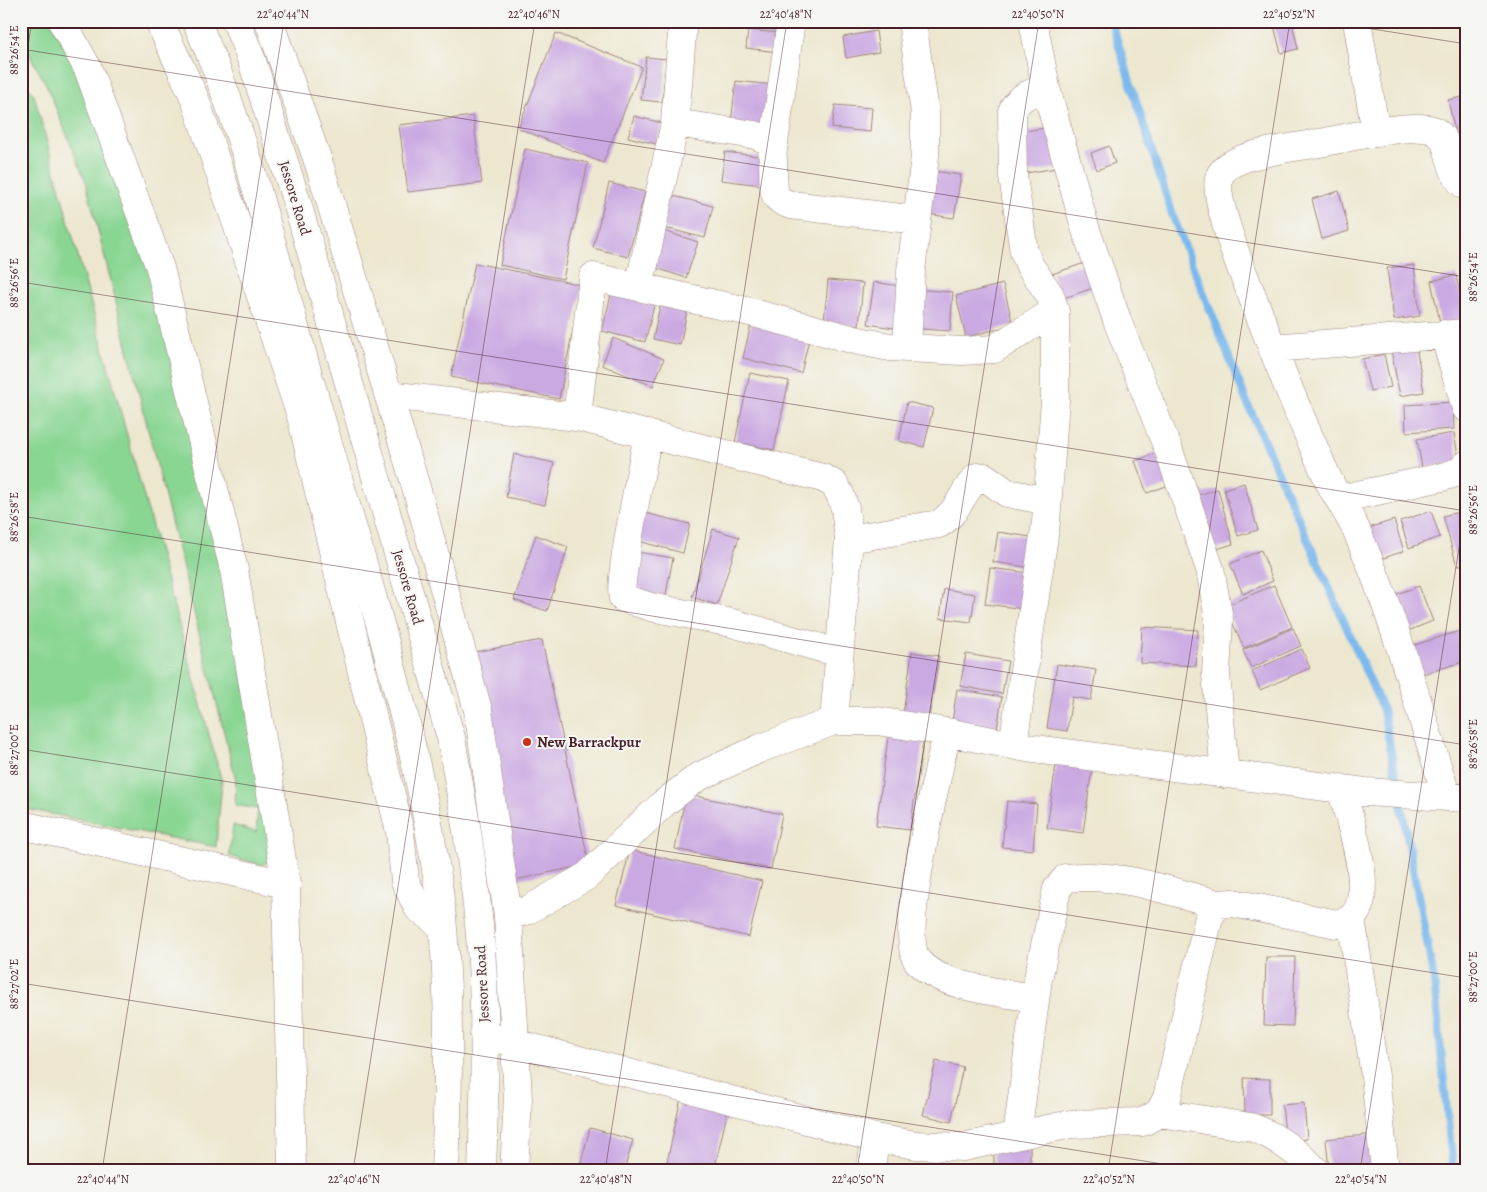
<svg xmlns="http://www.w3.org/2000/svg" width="1487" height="1192" viewBox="0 0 1487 1192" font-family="Alegreya,serif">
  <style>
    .green { fill: #89d693; stroke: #6a7a5f }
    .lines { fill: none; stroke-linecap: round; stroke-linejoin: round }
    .stream { stroke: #7ab8ed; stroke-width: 8 }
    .building { fill: #caa9e2 }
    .minor-casing { stroke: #9c837d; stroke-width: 29 }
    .highway-casing { stroke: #9c837d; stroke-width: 29 }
    .minor { stroke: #fff; stroke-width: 28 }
    .highway { stroke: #fff; stroke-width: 28 }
    .ticks { fill: none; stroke: #4a1f2b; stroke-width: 1; stroke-opacity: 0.45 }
    .poi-dot { fill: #c8321e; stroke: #f6f6f2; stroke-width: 2 }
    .labels { text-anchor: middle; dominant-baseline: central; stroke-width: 4; stroke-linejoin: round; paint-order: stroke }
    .street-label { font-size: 15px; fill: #4a1f2b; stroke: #f6f6f2 }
    .poi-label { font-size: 15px; font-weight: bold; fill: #4a1f2b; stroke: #f6f6f2; text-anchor: start }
    .neatline { fill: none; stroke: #4a1f2b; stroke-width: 2 }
    .ticks-label { font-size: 12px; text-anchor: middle; fill: #4a1f2b }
  </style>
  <rect width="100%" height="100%" fill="#f6f6f2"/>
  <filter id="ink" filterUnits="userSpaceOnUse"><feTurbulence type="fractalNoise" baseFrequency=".02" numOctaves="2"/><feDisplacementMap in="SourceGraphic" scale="10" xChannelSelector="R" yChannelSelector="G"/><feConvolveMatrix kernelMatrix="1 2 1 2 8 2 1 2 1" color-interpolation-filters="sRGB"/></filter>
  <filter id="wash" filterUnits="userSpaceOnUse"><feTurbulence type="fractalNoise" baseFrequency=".0096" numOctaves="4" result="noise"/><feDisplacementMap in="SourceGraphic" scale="20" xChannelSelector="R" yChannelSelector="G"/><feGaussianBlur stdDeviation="1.12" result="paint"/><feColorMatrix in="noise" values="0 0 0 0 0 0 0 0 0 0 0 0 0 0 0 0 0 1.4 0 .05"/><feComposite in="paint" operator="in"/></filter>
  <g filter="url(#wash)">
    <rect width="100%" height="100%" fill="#ede7cf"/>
    <path class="green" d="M21 21H50L81 75 151 274 225 567 273 858 262 865 229 856 233 825 256 832 258 809 235 805 236 780 86 182 46 84 21 40Z
      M21 75 34 95 222 782 216 847 21 808Z"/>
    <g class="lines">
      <path class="stream" d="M1111 21 1172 214 1246 400 1383 710 1398 788
        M1400 799 1434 980 1453 1171"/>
    </g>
    <g id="blocks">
      <path class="building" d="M763 21H782L781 31 762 28Z
        M1246 21H1275V22L1248 29Z
        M1292 22 1298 49 1281 53 1274 26Z
        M748 30 779 33 777 52 746 48Z
        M876 31 879 52 846 58 843 37Z
        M556 33 642 67 603 163 518 128Z
        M646 57 667 59 662 102 641 100Z
        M736 81 774 85 768 129 731 123Z
        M1466 96V134L1456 136 1448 100Z
        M835 105 872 108 870 132 832 128Z
        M473 116 482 183 408 192 399 125Z
        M634 116 662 123 656 144 628 137Z
        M1050 127 1057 168 1020 174 1014 133Z
        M1109 146 1115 163 1097 170 1091 153Z
        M525 149 588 163 563 279 500 265Z
        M725 152 765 157 761 185 721 180Z
        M927 170 961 175 954 218 920 213Z
        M609 183 645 192 628 257 593 248Z
        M1339 191 1349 231 1322 239 1312 199Z
        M666 194 713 206 705 238 657 226Z
        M658 229 698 242 686 278 647 265Z
        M475 263 582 285 559 399 451 377Z
        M1085 263 1093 288 1061 299 1052 274Z
        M1414 265 1420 316 1394 320 1387 268Z
        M1456 275 1466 321 1441 327 1431 281Z
        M828 280 863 283 859 326 824 322Z
        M874 282 900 286 894 328 868 324Z
        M1003 284 1013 325 966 337 956 296Z
        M613 287 656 298 645 342 602 331Z
        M912 289 953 292 950 331 909 328Z
        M661 301 688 306 680 345 653 339Z
        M752 320 810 335 801 373 743 358Z
        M613 338 664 359 653 386 602 365Z
        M1416 346 1424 392 1400 396 1391 350Z
        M1384 354 1391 387 1370 391 1362 359Z
        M750 373 789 381 774 450 735 442Z
        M907 402 933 408 924 447 899 441Z
        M1453 402 1454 429 1406 432 1405 405Z
        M1454 433 1459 462 1422 468 1417 439Z
        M1156 453 1169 485 1147 493 1135 461Z
        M514 454 554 463 545 505 506 497Z
        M1244 483 1258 530 1238 536 1224 489Z
        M1218 489 1233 544 1207 552 1191 497Z
        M1466 510V563L1457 566 1443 516Z
        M1431 511 1440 537 1409 548 1400 521Z
        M641 512 690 524 683 553 634 540Z
        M1394 520 1404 551 1375 561 1365 529Z
        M713 529 739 537 717 605 692 597Z
        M998 532 1037 538 1032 568 993 562Z
        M536 535 568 547 547 611 514 600Z
        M1261 550 1273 581 1243 594 1230 564Z
        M631 551 673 558 665 599 624 591Z
        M990 568 1030 573 1025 609 985 604Z
        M1274 585 1292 627 1244 648 1225 606Z
        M1419 586 1433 621 1405 632 1391 596Z
        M944 589 975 594 971 622 940 618Z
        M1142 627 1198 630 1196 666 1140 663Z
        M1293 628 1301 646 1251 668 1243 650Z
        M1463 630 1466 641V661L1416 676 1408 647Z
        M542 640 589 864 515 880 474 652Z
        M1302 649 1310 668 1260 690 1252 671Z
        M912 652 939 656 929 718 903 714Z
        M966 654 1008 661 1002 694 960 686Z
        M1057 664 1096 670 1091 700 1072 697 1067 731 1047 728Z
        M957 689 1002 697 997 729 952 722Z
        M888 737 923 742 910 830 876 826Z
        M1057 757 1093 762 1083 833 1047 828Z
        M686 794 782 814 771 869 675 849Z
        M1007 801 1037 804 1033 850 1002 847Z
        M630 850 762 881 749 937 616 905Z
        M1266 957H1295L1293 1026 1264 1025Z
        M936 1061 963 1067 951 1122 923 1115Z
        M1244 1078 1270 1079V1115H1245Z
        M681 1098 728 1109 714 1171H665Z
        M1304 1103 1307 1139 1286 1141 1282 1105Z
        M590 1128 633 1140 624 1171H598L580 1166Z
        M1375 1134 1378 1171H1329L1326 1139Z
        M994 1143 1030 1144V1171H994Z"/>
    </g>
  </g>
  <g filter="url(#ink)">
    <use href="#blocks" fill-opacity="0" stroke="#9c837d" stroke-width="1"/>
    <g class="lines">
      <defs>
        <path id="minor" d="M62 21 88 69 160 268 234 570 286 884 292 1171
          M159 21 195 99 301 416 400 832 405 881 418 908 442 926
          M269 21 320 167 416 487 478 710 508 916 518 1099 514 1171
          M683 21 675 123 639 287 593 277 577 417 823 478 834 484 840 494 845 508 849 539 834 721
          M1033 21 1046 88 1085 227 1118 323 1169 451 1210 569 1219 619 1216 674 1225 774
          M1357 21 1376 133
          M675 123 755 135 770 141C776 158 771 180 775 193 777 200 784 203 791 205L917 220
          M773 150 791 21
          M639 287 746 311 859 341 890 347 962 351 994 349 1055 311
          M1444 334 1466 408
          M907 348 911 271 925 156V113L912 21
          M1272 348 1466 333
          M389 395 577 417
          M648 434C644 458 617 584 623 598L651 607 732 623 839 653
          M1339 499 1442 477 1459 472 1466 465
          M849 539 939 524C958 513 962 492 977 477H985L1007 493 1048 501
          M947 732C939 771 898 932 917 960 936 987 1005 993 1035 998
          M1013 745 1046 522 1055 400V311L1050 295 1030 266 1024 252 1013 176 1012 112C1017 96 1032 93 1046 88
          M1447 797C1419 709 1395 619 1358 534 1350 515 1337 498 1328 479 1300 418 1275 356 1251 293 1242 271 1213 199 1219 178 1226 153 1295 148 1319 143 1343 139 1412 122 1433 130 1454 139 1446 174 1466 186
          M21 825 286 884
          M508 916 528 910 587 876 664 803 698 777 761 748 834 721H877L947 732 1027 748 1365 792 1466 798
          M1351 918 1375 1076 1385 1171
          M484 1035 875 1138 916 1145 963 1147 1071 1124 1143 1122 1159 1113 1167 1098 1209 917 1218 904 1233 903 1337 924C1341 922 1348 921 1351 918 1378 897 1348 816 1341 788
          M1159 1113 1251 1127C1275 1135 1298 1153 1316 1171
          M1017 1135 1038 979 1057 889 1066 878C1118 872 1169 891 1218 904
          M871 1171 875 1138"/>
        <path id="highway" d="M196 21C246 131 273 251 306 367 331 452 356 538 380 624 404 713 427 800 439 891 451 984 449 1078 445 1171
          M236 21 252 61 298 206 451 738C462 800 473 862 479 925 487 1006 485 1089 482 1171"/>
      </defs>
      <use href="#minor" class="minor-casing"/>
      <use href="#highway" class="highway-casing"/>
      <use href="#minor" class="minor"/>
      <use href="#highway" class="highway"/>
    </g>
  </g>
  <path class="ticks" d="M1323 21 1466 44M21 49 1466 277M21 89 32 21M21 282 1466 511M21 516 1466 745M21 749 1466 978M21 983 1207 1171M102 1171 284 21M353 1171 535 21M605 1171 787 21M857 1171 1039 21M1108 1171 1290 21M1360 1171 1466 504"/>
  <circle class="poi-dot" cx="527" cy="742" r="5"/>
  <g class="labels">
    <g class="street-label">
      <text transform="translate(295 198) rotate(73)">Jessore Road</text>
      <text transform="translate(408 587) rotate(74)">Jessore Road</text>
      <text transform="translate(482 984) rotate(-93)">Jessore Road</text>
    </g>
    <g class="poi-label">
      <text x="537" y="742">New Barrackpur</text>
    </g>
  </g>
  <rect width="1487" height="1192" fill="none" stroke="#f6f6f2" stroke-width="55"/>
  <rect x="28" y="28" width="1432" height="1136" class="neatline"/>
  <g class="ticks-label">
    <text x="283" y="18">22°40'44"N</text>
    <text x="534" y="18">22°40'46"N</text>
    <text x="786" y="18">22°40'48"N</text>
    <text x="1038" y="18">22°40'50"N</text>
    <text x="1289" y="18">22°40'52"N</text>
    <text transform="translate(14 50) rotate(-90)" y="4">88°26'54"E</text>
    <text transform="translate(1473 277) rotate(-90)" y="4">88°26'54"E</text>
    <text transform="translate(14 283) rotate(-90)" y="4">88°26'56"E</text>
    <text transform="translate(1473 510) rotate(-90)" y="4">88°26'56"E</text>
    <text transform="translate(14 517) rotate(-90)" y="4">88°26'58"E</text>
    <text transform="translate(1473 744) rotate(-90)" y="4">88°26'58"E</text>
    <text transform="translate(14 750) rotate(-90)" y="4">88°27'00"E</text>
    <text transform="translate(1473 977) rotate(-90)" y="4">88°27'00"E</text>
    <text transform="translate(14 984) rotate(-90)" y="4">88°27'02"E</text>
    <text x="103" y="1183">22°40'44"N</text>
    <text x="354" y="1183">22°40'46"N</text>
    <text x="606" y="1183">22°40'48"N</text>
    <text x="858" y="1183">22°40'50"N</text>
    <text x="1109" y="1183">22°40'52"N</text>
    <text x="1361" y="1183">22°40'54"N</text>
  </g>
</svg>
